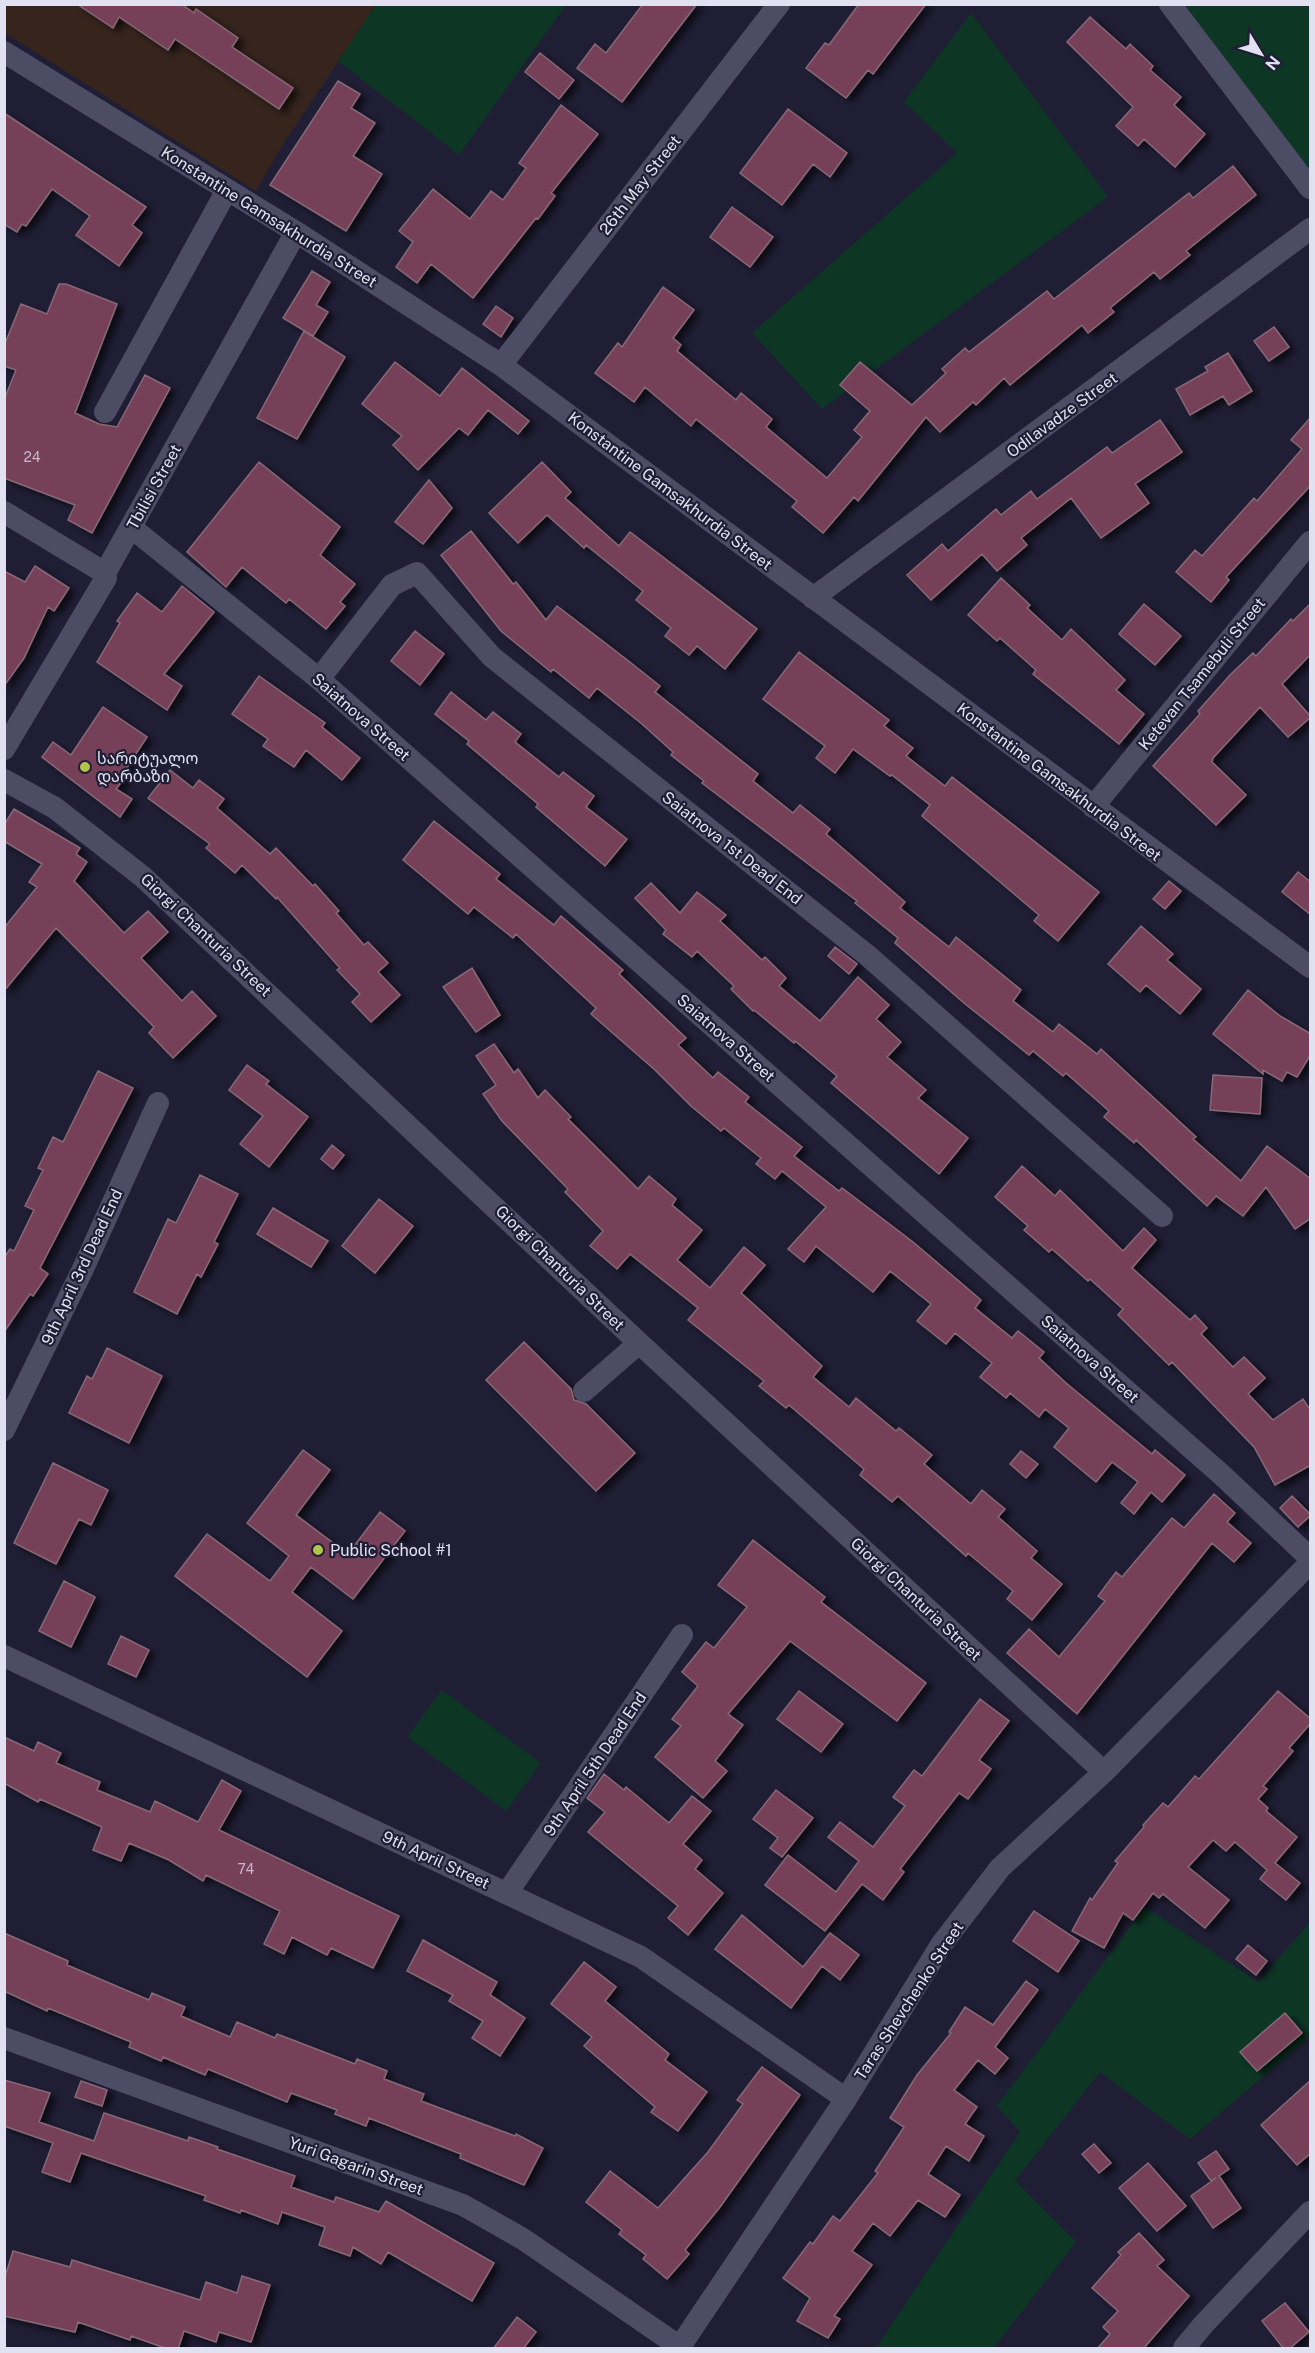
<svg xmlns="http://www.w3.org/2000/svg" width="1315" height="2353" viewBox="0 0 1315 2353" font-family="'Public Sans','Noto Sans Georgian',sans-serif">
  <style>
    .industrial { fill: #36241d }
    .green { fill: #0d3625 }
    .building { fill: #753f59; stroke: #876976; stroke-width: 1.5; filter: url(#shadow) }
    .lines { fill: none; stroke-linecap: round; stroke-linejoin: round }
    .minor { stroke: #4d4c65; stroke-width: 22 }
    .poi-dot { fill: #b2c34c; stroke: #201e35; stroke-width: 2 }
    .labels { text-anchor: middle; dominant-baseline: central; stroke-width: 4.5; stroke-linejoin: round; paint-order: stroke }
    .number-label { font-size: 14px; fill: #c7b8cb }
    .street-label { font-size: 16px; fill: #e2e1f1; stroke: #201e35 }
    .poi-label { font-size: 16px; fill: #e2e1f1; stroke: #201e35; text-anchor: start }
  </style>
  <defs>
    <filter id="shadow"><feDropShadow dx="6" dy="4" stdDeviation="3" flood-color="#0009"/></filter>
  </defs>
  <rect width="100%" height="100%" fill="#201e35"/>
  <path class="industrial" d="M4 5H376L283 144 256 191 5 33Z"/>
  <path class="green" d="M376 5V4L566 5 459 155 338 61Z
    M1183 5H1310V170Z
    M971 13 1108 197 822 409 752 333 957 153 904 102Z
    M442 1690 541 1763 506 1811 407 1737Z
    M1145 1907 1258 1982 1310 1922V2037L1190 2139 1100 2072 1015 2181 1076 2242 994 2348H876L1020 2132 997 2106Z"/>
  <path class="building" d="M77 4H181L194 13 196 9 238 38 232 47 293 88 279 109 175 39 168 50 119 17 113 28Z
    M643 4H697L622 102 577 68 595 44 606 53Z
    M859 4H926L873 74 868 70 846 98 806 68 825 43 829 45Z
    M1090 17 1126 49 1130 44 1153 66 1150 70 1181 97 1174 105 1205 134 1175 167 1144 139 1138 146 1116 126 1133 107 1067 42Z
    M540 53 574 80 559 99 525 72Z
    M338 81 360 94 351 108 375 123 353 156 382 174 346 231 270 185Z
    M561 105 598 134 551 193 555 196 538 219 536 218 473 298 431 264 417 283 396 267 413 242 399 231 433 189 470 219 491 191 503 200 526 168 519 163Z
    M788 109 847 153 830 177 813 164 782 205 740 173Z
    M4 113 146 207 132 225 142 233 119 266 76 235 90 216 52 189 26 226 22 224 17 232 4 224Z
    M1233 166 1256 195 1186 251 1190 255 1160 279 1154 272 1110 308 1114 312 1088 333 1082 325 1010 385 1004 378 976 405 973 402 940 432 926 417 858 501 854 497 823 533 792 507 797 501 696 419 691 426 645 387 634 402 595 373 618 343 622 347 663 287 694 310 673 338 681 345 677 351 736 400 741 393 772 419 766 427 827 478 862 437 854 430 870 411 840 385 860 362 912 405 946 373 942 369 965 348 969 352 1047 291 1054 299 1189 193 1193 198Z
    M732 207 773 237 750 267 710 237Z
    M312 271 330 282 316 305 328 312 313 336 283 318Z
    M59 284H66L117 304 75 413 99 424 117 427 145 375 170 388 92 533 68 520 75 505 4 478V400L16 370 4 366V346L21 304 47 314Z
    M496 306 513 318 501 337 483 324Z
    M1274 327 1289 347 1269 361 1254 341Z
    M304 331 345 357 297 439 257 418Z
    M1228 353 1252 391 1229 405 1223 396 1190 415 1176 389 1208 371 1205 367Z
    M395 362 440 396 462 368 529 421 518 434 488 410 468 435 459 428 418 470 393 445 402 436 362 404Z
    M1311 417V485L1226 577 1229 580 1211 602 1176 572 1195 550 1202 556 1254 498 1257 501 1302 449 1291 440Z
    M1160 420 1182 452 1135 484 1149 503 1101 538 1071 498 1021 538 1027 545 997 571 982 554 931 600 907 575 942 544 948 551 996 509 1001 515 1031 491 1037 499 1107 447 1112 453Z
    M259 462 340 527 320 555 355 584 340 602 345 606 326 629 289 599 286 603 242 567 226 587 187 552Z
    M542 462 571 492 565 498 619 546 630 532 757 629 725 669 697 646 689 655 665 636 671 628 636 600 643 591 586 545 584 548 547 515 518 543 489 513Z
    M429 480 452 508 423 544 395 522Z
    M471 531 513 584 516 582 546 620 557 606 626 659 660 686 655 692 758 774 753 781 793 813 800 805 830 829 826 834 905 902 900 908 949 947 956 937 988 963 1021 990 1013 1001 1053 1032 1059 1024 1097 1054 1101 1049 1196 1137 1193 1139 1241 1181 1267 1146 1311 1179V1218L1295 1229 1266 1187 1243 1216 1216 1196 1207 1206 1136 1140 1134 1143 1104 1117 1109 1111 1066 1073 1063 1076 1033 1051 1029 1055 964 1003 895 943 898 938 855 903 857 901 702 783 704 781 671 755 673 752 642 724 597 688 589 698 553 669 551 672 501 631 441 555Z
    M35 566 69 588 54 611 48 607 24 658 4 686V571L25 582Z
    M1001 578 1030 605 1027 608 1062 640 1071 629 1125 680 1116 690 1144 714 1119 744 1033 674 1036 670 1000 638 997 641 968 615Z
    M182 586 214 612 164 674 182 686 167 710 97 662 120 623 117 621 137 593 162 612Z
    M1311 603V654L1282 684 1311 717 1288 737 1260 707 1213 758 1212 762 1246 795 1216 825 1153 766 1200 714 1198 711 1230 675 1253 653 1256 656 1291 619 1293 621Z
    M1144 604 1181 636 1155 665 1119 634Z
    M415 631 444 654 420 685 391 661Z
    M799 652 889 720 884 726 913 748 906 756 945 786 952 777 1099 892 1058 941 1034 921 1039 915 922 816 930 805 892 775 890 776 853 749 835 773 816 758 825 746 763 699Z
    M259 676 325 723 322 727 360 758 342 780 306 750 294 767 263 746 268 739 232 714Z
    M451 692 486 720 493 712 521 734 515 742 559 777 563 772 594 796 586 807 627 839 605 866 536 807 538 804 467 744 469 741 435 714Z
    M103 707 147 737 124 772 127 775 116 789 132 799 120 817 42 757 53 742 71 755Z
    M170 770 193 788 199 780 224 799 217 808 270 854 276 848 313 886 315 884 339 911 336 913 364 945 368 942 388 963 378 972 400 995 371 1022 352 1002 360 994 337 970 340 968 277 897 276 899 242 865 235 873 206 848 210 844 148 798Z
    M14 809 80 848 76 854 87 862 74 881 124 933 148 911 168 932 141 958 182 1001 192 991 216 1016 173 1058 149 1033 154 1027 56 928 4 991V928L37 887 29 882 42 864 4 841V825Z
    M434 821 500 874 496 879 554 925 561 916 623 970 619 974 686 1038 678 1045 713 1078 718 1072 749 1097 745 1102 802 1147 794 1156 839 1191 842 1188 913 1242 981 1300 975 1308 1012 1338 1018 1331 1044 1352 1039 1358 1066 1383 1152 1454 1155 1450 1185 1475 1162 1502 1151 1492 1134 1514 1121 1503 1138 1482 1112 1462 1096 1482 1054 1447 1069 1428 1045 1409 1039 1417 1010 1393 1006 1398 980 1377 992 1363 955 1333 946 1344 917 1321 931 1304 890 1271 873 1292 816 1246 804 1262 788 1249 826 1207 782 1171 775 1179 756 1164 761 1158 724 1128 721 1131 691 1106 655 1070 591 1014 596 1008 516 934 513 938 474 907 468 914 403 860Z
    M1298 872 1311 882V915L1282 892Z
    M1169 881 1181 891 1165 909 1153 899Z
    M651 883 680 913 697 892 726 915 720 921 762 960 765 957 786 978 779 986 820 1021 858 977 889 1005 876 1019 901 1042 887 1057 926 1090 918 1098 968 1138 939 1174 831 1083 837 1076 795 1041 794 1043 754 1010 753 1011 731 989 734 986 697 951 692 957 663 934 666 930 635 898Z
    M1141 926 1173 954 1167 960 1201 989 1180 1014 1146 985 1140 992 1108 964Z
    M835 947 857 964 849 974 828 956Z
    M472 968 500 1015 476 1032 443 987Z
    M1248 990 1280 1016 1311 1034V1054L1297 1077 1287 1072 1282 1081 1263 1070V1074L1213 1034Z
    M494 1044 514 1073 518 1069 538 1098 545 1090 571 1117 568 1119 638 1189 649 1176 676 1199 672 1205 702 1230 677 1260 710 1288 744 1247 765 1265 741 1293 822 1366 813 1377 849 1407 856 1398 896 1431 899 1428 932 1455 924 1464 971 1504 982 1490 1005 1509 998 1517 1037 1551 1031 1558 1062 1584 1032 1620 1007 1599 1013 1591 968 1553 966 1556 898 1496 892 1502 860 1475 864 1469 789 1405 786 1408 759 1386 764 1381 688 1320 698 1308 630 1254 617 1269 590 1246 603 1231 565 1192 568 1189 502 1121 483 1094 496 1085 476 1056Z
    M247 1065 269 1081 266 1084 308 1117 269 1167 240 1144 263 1116 229 1090Z
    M98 1071 133 1088 40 1268 48 1274 33 1296 30 1294 4 1332V1258L10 1249 14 1251 34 1210 25 1206 43 1170 38 1168 53 1137 63 1142Z
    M1213 1075 1262 1078 1260 1114 1210 1110Z
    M332 1145 344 1155 333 1169 321 1159Z
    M1022 1166 1055 1196 1060 1190 1123 1251 1144 1228 1156 1240 1132 1268 1190 1320 1195 1315 1207 1328 1201 1334 1233 1367 1244 1357 1265 1378 1248 1394 1273 1420 1303 1399 1311 1411V1465L1275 1485 1254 1447 1172 1362 1169 1365 1118 1315 1123 1309 1090 1279 1088 1281 1052 1249 1049 1252 1024 1230 1028 1226 995 1197Z
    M200 1175 238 1194 214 1242 218 1244 201 1277 197 1274 177 1314 134 1292 168 1219 176 1223Z
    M379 1199 413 1226 375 1273 342 1246Z
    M273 1208 328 1241 311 1267 257 1234Z
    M524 1342 571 1389 574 1400 586 1404 635 1453 596 1491 486 1380Z
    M107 1348 162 1376 129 1443 69 1413 87 1376 92 1379Z
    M303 1450 330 1470 296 1515 348 1554 380 1512 405 1531 353 1599 311 1567 292 1592 342 1631 307 1677 175 1576 207 1534 270 1581 289 1556 247 1523Z
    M1021 1451 1038 1464 1026 1478 1010 1464Z
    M53 1463 108 1490 91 1525 79 1519 56 1564 14 1543Z
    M1214 1494 1235 1513 1227 1522 1251 1543 1234 1562 1212 1543 1077 1714 1007 1653 1029 1629 1059 1657 1105 1601 1098 1596 1116 1572 1122 1577 1172 1518 1184 1528Z
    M1292 1496 1311 1515 1298 1527 1280 1508Z
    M753 1540 825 1597 821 1602 926 1683 897 1721 790 1641 728 1714 743 1725 715 1761 727 1771 703 1798 655 1757 681 1726 672 1719 698 1686 682 1672 706 1642 714 1648 747 1607 718 1585Z
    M64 1581 95 1597 71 1647 39 1631Z
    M121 1636 149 1650 136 1677 108 1664Z
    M799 1691 843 1724 821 1752 777 1719Z
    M1278 1691 1311 1719V1723L1289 1748 1293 1751 1263 1786 1267 1789 1258 1799 1268 1808 1266 1811 1297 1837 1275 1863 1300 1883 1286 1900 1260 1879 1267 1870 1235 1842 1226 1851 1213 1840 1188 1867 1229 1900 1205 1928 1163 1894 1159 1898 1153 1893 1133 1920 1123 1913 1104 1948 1072 1931 1090 1898 1092 1900 1118 1863 1115 1861 1144 1827 1143 1825 1163 1803 1168 1807 1195 1776 1199 1779Z
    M980 1699 1009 1721 979 1760 991 1769 968 1799 959 1793 900 1869 904 1872 883 1900 862 1884 825 1931 765 1885 788 1855 836 1892 859 1861 828 1837 840 1822 873 1847 905 1806 893 1797 914 1770 922 1776Z
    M4 1737 34 1751 38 1742 61 1753 56 1763 100 1782 97 1790 150 1812 155 1801 198 1822 222 1780 241 1791 219 1830 399 1916 373 1968 331 1948 327 1955 292 1937 284 1954 264 1944 280 1911 206 1875 203 1881 169 1860 129 1843 121 1861 93 1850 102 1827 40 1799 38 1802 4 1783Z
    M604 1774 624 1790 626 1787 669 1823 692 1796 711 1811 683 1844 702 1860 695 1869 723 1893 688 1935 668 1918 678 1906 588 1832 605 1812 587 1798Z
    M776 1790 813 1818 782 1857 770 1848 778 1838 753 1819Z
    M1034 1911 1079 1941 1058 1972 1013 1941Z
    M742 1915 803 1967 830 1933 859 1955 840 1980 822 1966 791 2008 715 1949Z
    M4 1933 68 1961 67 1965 149 2000 152 1993 185 2007 181 2016 230 2037 237 2022 275 2038 277 2034 355 2064 357 2059 387 2071 384 2079 424 2094 421 2101 515 2136 516 2134 543 2148 524 2185 460 2158 461 2154 369 2118 366 2126 335 2114 337 2110 291 2093 287 2102 208 2069 205 2075 163 2057 161 2061 129 2047 131 2042 48 2008 47 2011 4 1991Z
    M423 1940 497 1982 490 1995 525 2018 500 2056 472 2038 483 2021 449 2001 453 1995 407 1971Z
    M1248 1945 1267 1961 1256 1975 1236 1959Z
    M584 1962 616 1987 605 2001 669 2054 665 2060 707 2092 678 2131 651 2112 655 2107 584 2046 592 2037 551 2004Z
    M1026 1981 1038 1990 995 2047 1008 2058 995 2074 978 2060 954 2090 977 2107 965 2124 984 2136 969 2161 946 2146 928 2174 960 2195 945 2217 918 2200 890 2236 873 2223 852 2251 872 2265 834 2316 840 2319 828 2338 797 2321 810 2298 783 2278 810 2242 813 2244 833 2216 840 2221 878 2173 875 2171 904 2127 890 2118 917 2075 951 2033 949 2032 965 2007 993 2025Z
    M1285 2013 1302 2033 1257 2071 1240 2052Z
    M762 2067 800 2095 720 2207 685 2250 689 2254 667 2279 643 2259 646 2255 619 2234 622 2230 586 2202 610 2171 658 2208 708 2152 743 2104 737 2100Z
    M4 2080 50 2093 39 2122 94 2141 104 2113 188 2141 189 2137 218 2147 217 2149 295 2176 291 2187 334 2202 336 2197 379 2212 386 2201 494 2263 472 2301 388 2252 381 2264 353 2247 350 2256 319 2245 325 2227 282 2212 278 2224 241 2210 240 2213 204 2200 206 2196 81 2153 70 2182 42 2172 53 2143 4 2126Z
    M1311 2080V2153L1297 2165 1261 2125Z
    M81 2081 107 2090 102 2106 75 2097Z
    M1094 2144 1111 2163 1099 2173 1082 2154Z
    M1216 2151 1229 2169 1219 2176 1241 2208 1213 2228 1191 2196 1216 2178 1211 2181 1198 2163Z
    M1148 2163 1186 2206 1157 2231 1119 2188Z
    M1139 2233 1164 2260 1157 2266 1189 2296 1143 2349H1097L1110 2334 1103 2327 1118 2311 1092 2288 1121 2255 1118 2252Z
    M13 2251 70 2267 72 2260 200 2300 206 2282 237 2293 242 2276 270 2285 251 2342 219 2332 216 2342 184 2331 178 2349H168L131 2336 130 2340 78 2322 75 2332 4 2316V2280Z
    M1285 2303 1309 2332 1289 2349H1284L1262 2321Z
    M517 2317 536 2332 523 2349H493Z"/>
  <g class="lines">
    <path class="minor" d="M1170 4 1310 188
      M4 52 296 232 501 365 1310 967
      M501 365 779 4
      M105 412 227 190
      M4 512 105 573
      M132 528 319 679 1223 1476 1310 1558
      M813 598 1310 229
      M319 679 392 585 417 573 492 657 867 955 1162 1216
      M4 749 106 578 105 573 296 232
      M4 780 55 808 143 877 639 1343 1104 1772
      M1093 807 1310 542
      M584 1391 639 1343
      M4 1430 82 1271 158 1103
      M4 1656 641 1957 846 2099
      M507 1893 682 1635
      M4 2038 463 2205 523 2239 680 2347
      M679 2348 846 2099 941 1945 1000 1868 1104 1772 1310 1563
      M1184 2348 1203 2325 1310 2212"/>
  </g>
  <g class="poi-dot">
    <circle cx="85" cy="767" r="6"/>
    <circle cx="318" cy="1550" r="6"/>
  </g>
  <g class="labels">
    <g class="number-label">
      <text x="32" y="457">24</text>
      <text x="246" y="1869">74</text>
    </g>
    <g class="street-label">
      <text transform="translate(640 185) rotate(-52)">26th May Street</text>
      <text transform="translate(269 217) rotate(32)">Konstantine Gamsakhurdia Street</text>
      <text transform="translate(1062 415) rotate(-36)">Odilavadze Street</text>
      <text transform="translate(154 487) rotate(-61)">Tbilisi Street</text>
      <text transform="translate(670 491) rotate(37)">Konstantine Gamsakhurdia Street</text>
      <text transform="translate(1202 674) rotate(-51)">Ketevan Tsamebuli Street</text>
      <text transform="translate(361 717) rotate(41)">Saiatnova Street</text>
      <text transform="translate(1059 782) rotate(37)">Konstantine Gamsakhurdia Street</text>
      <text transform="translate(732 848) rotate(38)">Saiatnova 1st Dead End</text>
      <text transform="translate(206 935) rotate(43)">Giorgi Chanturia Street</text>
      <text transform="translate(726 1038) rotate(41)">Saiatnova Street</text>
      <text transform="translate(82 1267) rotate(-65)">9th April 3rd Dead End</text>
      <text transform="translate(560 1268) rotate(44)">Giorgi Chanturia Street</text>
      <text transform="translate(1090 1359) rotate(41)">Saiatnova Street</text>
      <text transform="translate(916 1599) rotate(43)">Giorgi Chanturia Street</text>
      <text transform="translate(595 1764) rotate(-56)">9th April 5th Dead End</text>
      <text transform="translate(436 1860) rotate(25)">9th April Street</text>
      <text transform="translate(909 2001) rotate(-57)">Taras Shevchenko Street</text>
      <text transform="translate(356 2166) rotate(20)">Yuri Gagarin Street</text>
    </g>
    <g class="poi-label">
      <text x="97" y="758">სარიტუალო<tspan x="97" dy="18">დარბაზი</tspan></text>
      <text x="330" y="1550">Public School #1</text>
    </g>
  </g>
  <rect width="1315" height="2353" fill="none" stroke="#e2e1f1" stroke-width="12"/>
  <g transform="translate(1261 54) rotate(128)" stroke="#201e35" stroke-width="4.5" paint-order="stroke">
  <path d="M0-4.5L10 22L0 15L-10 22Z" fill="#e2e1f1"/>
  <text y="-9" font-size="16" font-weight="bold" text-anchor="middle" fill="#e2e1f1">N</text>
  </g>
</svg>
